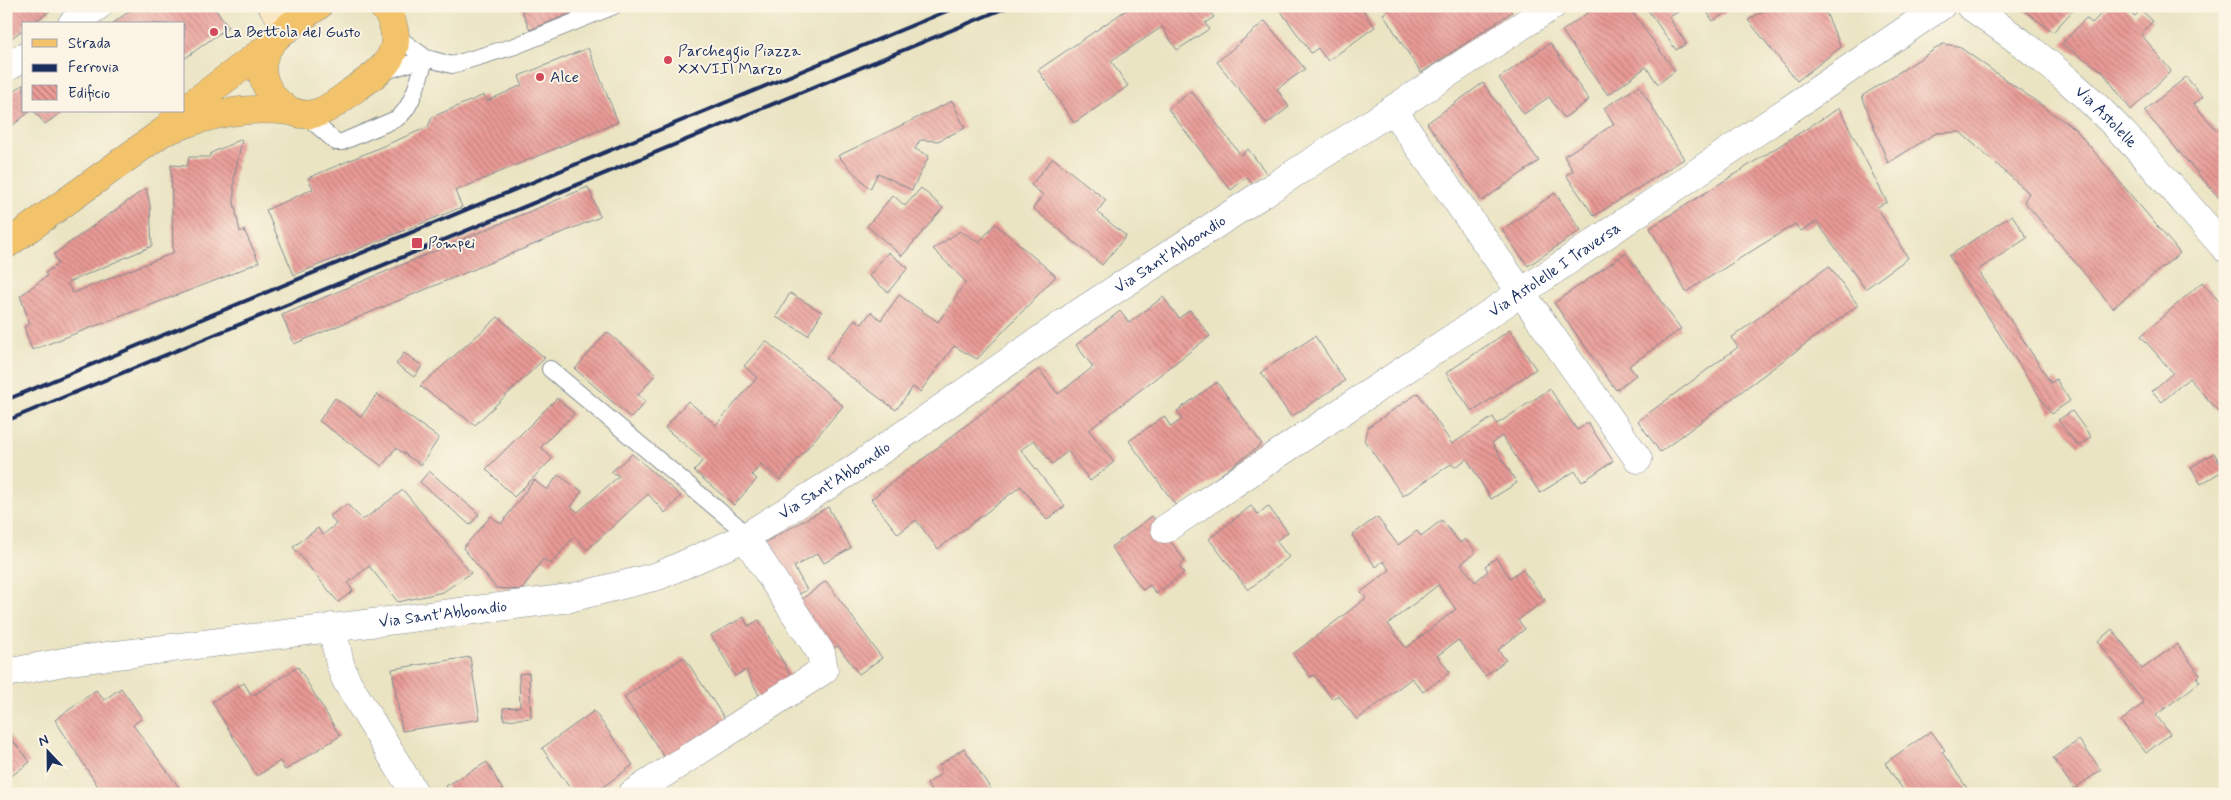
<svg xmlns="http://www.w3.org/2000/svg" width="2231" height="800" viewBox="0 0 2231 800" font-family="Mynerve,sans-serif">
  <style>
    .building { fill: url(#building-back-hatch); fill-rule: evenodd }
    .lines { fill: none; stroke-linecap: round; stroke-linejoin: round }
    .lane-casing { stroke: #828a90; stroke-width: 18 }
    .street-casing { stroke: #828a90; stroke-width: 29 }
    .secondary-casing { stroke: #828a90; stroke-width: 29 }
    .primary-casing { stroke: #828a90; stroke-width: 29 }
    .lane { stroke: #fff; stroke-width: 16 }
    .street { stroke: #fff; stroke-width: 28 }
    .secondary { stroke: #fae7c3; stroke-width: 28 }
    .primary { stroke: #f2c36a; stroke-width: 28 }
    .rail { stroke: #1b2f5e; stroke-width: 4 }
    .poi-dot { fill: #d1495b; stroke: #fcf5e5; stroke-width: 2 }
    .labels { text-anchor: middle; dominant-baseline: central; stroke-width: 4; stroke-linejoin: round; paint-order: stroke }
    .poi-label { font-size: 16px; fill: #1b2f5e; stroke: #fcf5e5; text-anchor: start }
    .street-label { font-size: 16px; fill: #1b2f5e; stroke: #fcf5e5 }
  </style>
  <defs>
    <pattern id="building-back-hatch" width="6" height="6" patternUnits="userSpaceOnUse" patternTransform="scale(1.25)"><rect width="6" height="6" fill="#e99a95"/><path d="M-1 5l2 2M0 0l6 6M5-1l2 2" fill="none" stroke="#bc7e7d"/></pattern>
  </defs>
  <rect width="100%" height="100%" fill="#fcf5e5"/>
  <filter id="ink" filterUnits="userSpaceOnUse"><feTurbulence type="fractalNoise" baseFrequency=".02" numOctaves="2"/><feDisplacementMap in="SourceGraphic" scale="10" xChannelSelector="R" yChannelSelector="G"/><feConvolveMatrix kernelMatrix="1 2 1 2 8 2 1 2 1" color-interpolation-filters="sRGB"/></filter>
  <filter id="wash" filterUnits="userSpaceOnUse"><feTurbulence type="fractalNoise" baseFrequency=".0096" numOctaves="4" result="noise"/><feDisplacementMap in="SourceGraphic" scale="20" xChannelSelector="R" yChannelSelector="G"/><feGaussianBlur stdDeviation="1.12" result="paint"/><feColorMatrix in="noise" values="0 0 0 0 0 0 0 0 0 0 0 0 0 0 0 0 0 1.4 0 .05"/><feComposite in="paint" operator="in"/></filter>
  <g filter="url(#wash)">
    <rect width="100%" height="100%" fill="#eae4c3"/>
    <g id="blocks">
      <path class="building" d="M6 6H47L50 11 31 24H24V29L6 42Z
        M136 6H213L228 27 184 59V24H112Z
        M520 6H589L530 30Z
        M1132 6H1206L1214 17 1205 23 1209 29 1177 50 1162 27 1111 61 1128 86 1074 123 1038 70Z
        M1277 6H1360L1375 27 1328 61 1318 48 1311 53Z
        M1395 6H1508L1512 12 1421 73 1383 14Z
        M1597 6H1628L1675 71 1658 84 1646 67 1608 95 1562 31Z
        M1645 6H1690L1669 17 1686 44 1676 50Z
        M1703 6H1736L1713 21Z
        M1772 6H1823L1841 47 1797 81 1748 20Z
        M2018 6H2077L2053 32Z
        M2109 6H2122L2135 16 2141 10 2153 21 2141 34 2171 71 2131 110 2102 71 2062 44 2086 18 2092 23Z
        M1265 21 1305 69 1277 89 1289 107 1267 124 1217 62Z
        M1550 43 1589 100 1564 118 1549 97 1524 114 1499 78Z
        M1943 44 1958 46 2075 129 2180 253 2113 308 2024 201 2029 193 1960 132 1936 133 1888 163 1862 96Z
        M588 48 618 122 455 191 462 207 294 275 266 210 313 189 308 178 428 127 432 117 484 95 487 101 522 85 519 76Z
        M2186 77 2203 97 2194 104 2217 131 2225 125V205L2144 111Z
        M1483 83 1539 161 1482 201 1427 123Z
        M24 84V111H30L6 131V96Z
        M1639 86 1684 159 1594 216 1566 175 1573 171 1564 156 1614 124 1604 108Z
        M1191 91 1241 155 1248 149 1267 174 1252 184 1247 177 1231 190 1168 109Z
        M952 101 965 128 938 141 920 140 915 149 929 156 912 190 878 173 870 189 838 156Z
        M1839 108 1887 202 1877 207 1908 258 1865 289 1817 222 1801 231 1795 224 1686 292 1650 228Z
        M34 111H63L45 124Z
        M242 139 234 178V202L240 232 244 230 259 262 222 278 32 350 24 327 30 324 20 296 47 276 45 273 58 264 54 254 146 188 150 205 152 246 67 283 73 293 173 253 171 165 187 166 189 157H209L211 153Z
        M1053 158 1106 200 1097 212 1126 236 1102 265 1033 208 1043 195 1031 185Z
        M6 165 11 172 6 176Z
        M588 187 600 217 294 344 282 315Z
        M921 188 943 208 902 256 867 226 893 195 905 206Z
        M1555 193 1581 230 1528 266 1502 230Z
        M2012 215 2027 238 1978 270 2051 383 2056 379 2070 401 2051 414 1949 256Z
        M995 224 1056 276 977 359 954 346 920 392 913 387 896 410 826 359 855 319 862 324 871 312 881 320 899 295 938 322 966 282 933 249 960 231 979 242Z
        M888 252 908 268 888 292 869 276Z
        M1626 253 1681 329 1629 366 1636 375 1616 390 1554 303Z
        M1829 266 1858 305 1660 452 1638 421 1738 347 1731 338Z
        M2202 282 2225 308V419L2189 378 2162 402 2152 391 2173 373 2141 336Z
        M790 293 822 312 808 335 776 317Z
        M1163 297 1179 318 1190 310 1210 336 1089 430 1114 462 1090 481 1068 451 1052 464 1034 440 1021 450 1065 506 1047 520 1021 486 938 549 916 520 898 534 871 499 1039 369 1058 394 1093 367 1076 345 1120 311 1129 323Z
        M498 317 545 358 475 425 420 386Z
        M1510 330 1536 369 1472 412 1446 373Z
        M607 332 656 374 638 395 646 401 631 418 575 369Z
        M1315 336 1345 381 1291 417 1261 372Z
        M766 341 843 406 780 480 761 464 752 475 757 479 734 505 694 471 703 460 665 428 688 401 716 425 757 378 744 366Z
        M404 353 422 366 414 377 396 364Z
        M1217 382 1262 444 1177 507 1129 441 1164 416 1171 427 1182 419 1177 411Z
        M1550 389 1577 430 1588 423 1613 461 1582 482 1575 471 1540 493 1502 436 1492 443 1517 483 1491 499 1467 459 1455 467 1451 464 1403 496 1364 440 1368 427 1418 393 1452 444 1493 417 1497 424Z
        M377 394 439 438 421 465 396 448 382 466 319 421 335 398 361 417Z
        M557 398 574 414 541 447 552 459 514 497 486 469Z
        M2072 411 2091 437 2078 446 2058 420Z
        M2214 453 2224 470 2201 484 2191 467Z
        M632 454 681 496 665 513 648 494 587 550 574 537 551 564 543 559 522 590 496 588 463 548 491 516 501 524 534 480 547 490 558 475 582 491 571 507 578 512 619 476 611 472Z
        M429 471 479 514 470 525 420 482Z
        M403 490 471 573 443 592 398 602 369 566 348 583 353 591 338 602 293 547 318 528 323 535 336 524 330 516 347 504 363 520Z
        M1251 506 1258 514 1268 506 1288 532 1276 541 1289 557 1248 590 1209 539Z
        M828 507 851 548 824 563 818 553 794 567 807 590 792 598 762 544Z
        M1152 516 1185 561 1179 566 1184 573 1156 594 1150 585 1143 590 1111 547Z
        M1377 517 1398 545 1417 531 1421 536 1442 520 1460 543 1465 539 1476 552 1461 564 1475 582 1488 571 1485 566 1496 558 1510 578 1522 569 1545 600 1518 620 1525 629 1498 650 1506 660 1485 676 1458 640 1437 656 1450 672 1423 692 1412 678 1357 720 1338 695 1332 699 1314 675 1310 677 1293 654 1366 598 1361 592 1390 570 1383 561 1376 567 1352 535ZM1438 585 1456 609 1406 648 1388 624Z
        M826 581 882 658 859 674 838 646 833 649 798 602Z
        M744 617 748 626 759 620 793 679 760 697 746 670 735 676 711 635Z
        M2112 629 2142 669 2177 644 2200 675 2197 678 2200 682 2156 715 2170 734 2146 753 2121 721 2144 703 2098 641Z
        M470 657 480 719 402 731 392 669Z
        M684 657 727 722 667 761 624 697Z
        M298 667 340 736 285 770 280 761 257 776 212 702 244 683 252 696Z
        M529 673 531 718 504 720 503 708 520 707 519 674Z
        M121 688 142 718 133 725 184 794H103L55 720 96 690 104 700Z
        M594 711 633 765 593 794H574L542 748Z
        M1931 731 1945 750 1942 752 1971 794H1906L1885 763Z
        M6 732 30 762 6 780Z
        M2079 740 2101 770 2074 789 2053 758Z
        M964 748 994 794H933L927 784 942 773 938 766Z
        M487 762 505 794H451L446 786Z
        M354 788 358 794H344Z"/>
    </g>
  </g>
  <g filter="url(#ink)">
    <use href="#blocks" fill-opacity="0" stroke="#828a90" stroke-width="1"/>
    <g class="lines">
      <defs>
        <path id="lane" d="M396 36 426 58 452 65 515 46 614 6
          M380 73 426 58
          M304 114 336 142H342L396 119C413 109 419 76 426 58
          M550 369 735 524 745 537"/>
        <g id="street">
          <path id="s1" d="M1970 6C2005 30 2038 54 2070 82 2126 131 2175 192 2225 248"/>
          <path d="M72 24 98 6"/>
          <path d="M6 68 24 57"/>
          <path d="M1393 110 1638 459"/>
          <path id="s2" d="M1165 529 1522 292 1941 6"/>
          <path d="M332 627 340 664 346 680 415 794"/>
          <path id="s3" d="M6 673 69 661 570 598 658 576 742 539 854 469 1076 315 1552 6"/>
          <path d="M632 794 824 670 821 653 745 537"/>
        </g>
        <path id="secondary" d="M272 6 289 28"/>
        <path id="primary" d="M318 6C295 23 252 44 264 80 272 103 295 121 320 112 332 107 342 99 352 91 374 76 401 60 394 29 392 21 389 12 382 6
          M184 110 267 48
          M166 131C209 114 243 106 289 111
          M6 245 164 131 183 111"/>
      </defs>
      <use href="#lane" class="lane-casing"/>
      <use href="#street" class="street-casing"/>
      <use href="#secondary" class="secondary-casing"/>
      <use href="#primary" class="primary-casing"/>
      <use href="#lane" class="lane"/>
      <use href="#street" class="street"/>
      <use href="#secondary" class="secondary"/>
      <use href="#primary" class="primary"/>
      <path class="rail" d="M6 400 959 6
        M6 421 1010 6"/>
    </g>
  </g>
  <g class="poi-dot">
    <circle cx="214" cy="32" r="5"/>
    <circle cx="668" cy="60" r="5"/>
    <circle cx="540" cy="77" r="5"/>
    <rect x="411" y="237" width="12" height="12" rx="2.5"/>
  </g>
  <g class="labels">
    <g class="poi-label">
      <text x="224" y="32">La Bettola del Gusto</text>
      <text x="678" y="51">Parcheggio Piazza<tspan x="678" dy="18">XXVIII Marzo</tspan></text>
      <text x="550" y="77">Alce</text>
      <text x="428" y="243">Pompei</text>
    </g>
    <g class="street-label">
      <text stroke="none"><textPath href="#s1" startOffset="176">Via Astolelle</textPath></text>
      <text stroke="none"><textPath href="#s3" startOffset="1266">Via Sant'Abbondio</textPath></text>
      <text stroke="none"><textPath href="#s2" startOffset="468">Via Astolelle I Traversa</textPath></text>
      <text stroke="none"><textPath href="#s3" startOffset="861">Via Sant'Abbondio</textPath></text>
      <text stroke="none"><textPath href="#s3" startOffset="441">Via Sant'Abbondio</textPath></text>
    </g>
  </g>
  <rect width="2231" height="800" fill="none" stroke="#fcf5e5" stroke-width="25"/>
  <rect x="22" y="22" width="162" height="90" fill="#fcf5e5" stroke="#a2a6af"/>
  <rect x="32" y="39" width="25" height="8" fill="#f2c36a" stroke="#a2a6af"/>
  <text x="68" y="48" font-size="15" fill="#1b2f5e">Strada</text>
  <rect x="32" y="64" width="25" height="8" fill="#1b2f5e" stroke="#a2a6af"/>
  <text x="68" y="72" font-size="15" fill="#1b2f5e">Ferrovia</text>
  <rect x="32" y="85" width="25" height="15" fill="url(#building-back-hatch)" stroke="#a2a6af"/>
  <text x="68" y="98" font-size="15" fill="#1b2f5e">Edificio</text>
  <g transform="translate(48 752) rotate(338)" stroke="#fcf5e5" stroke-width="4" paint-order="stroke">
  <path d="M0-4L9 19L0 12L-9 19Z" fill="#1b2f5e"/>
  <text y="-8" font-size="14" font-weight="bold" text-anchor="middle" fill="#1b2f5e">N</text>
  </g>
</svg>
